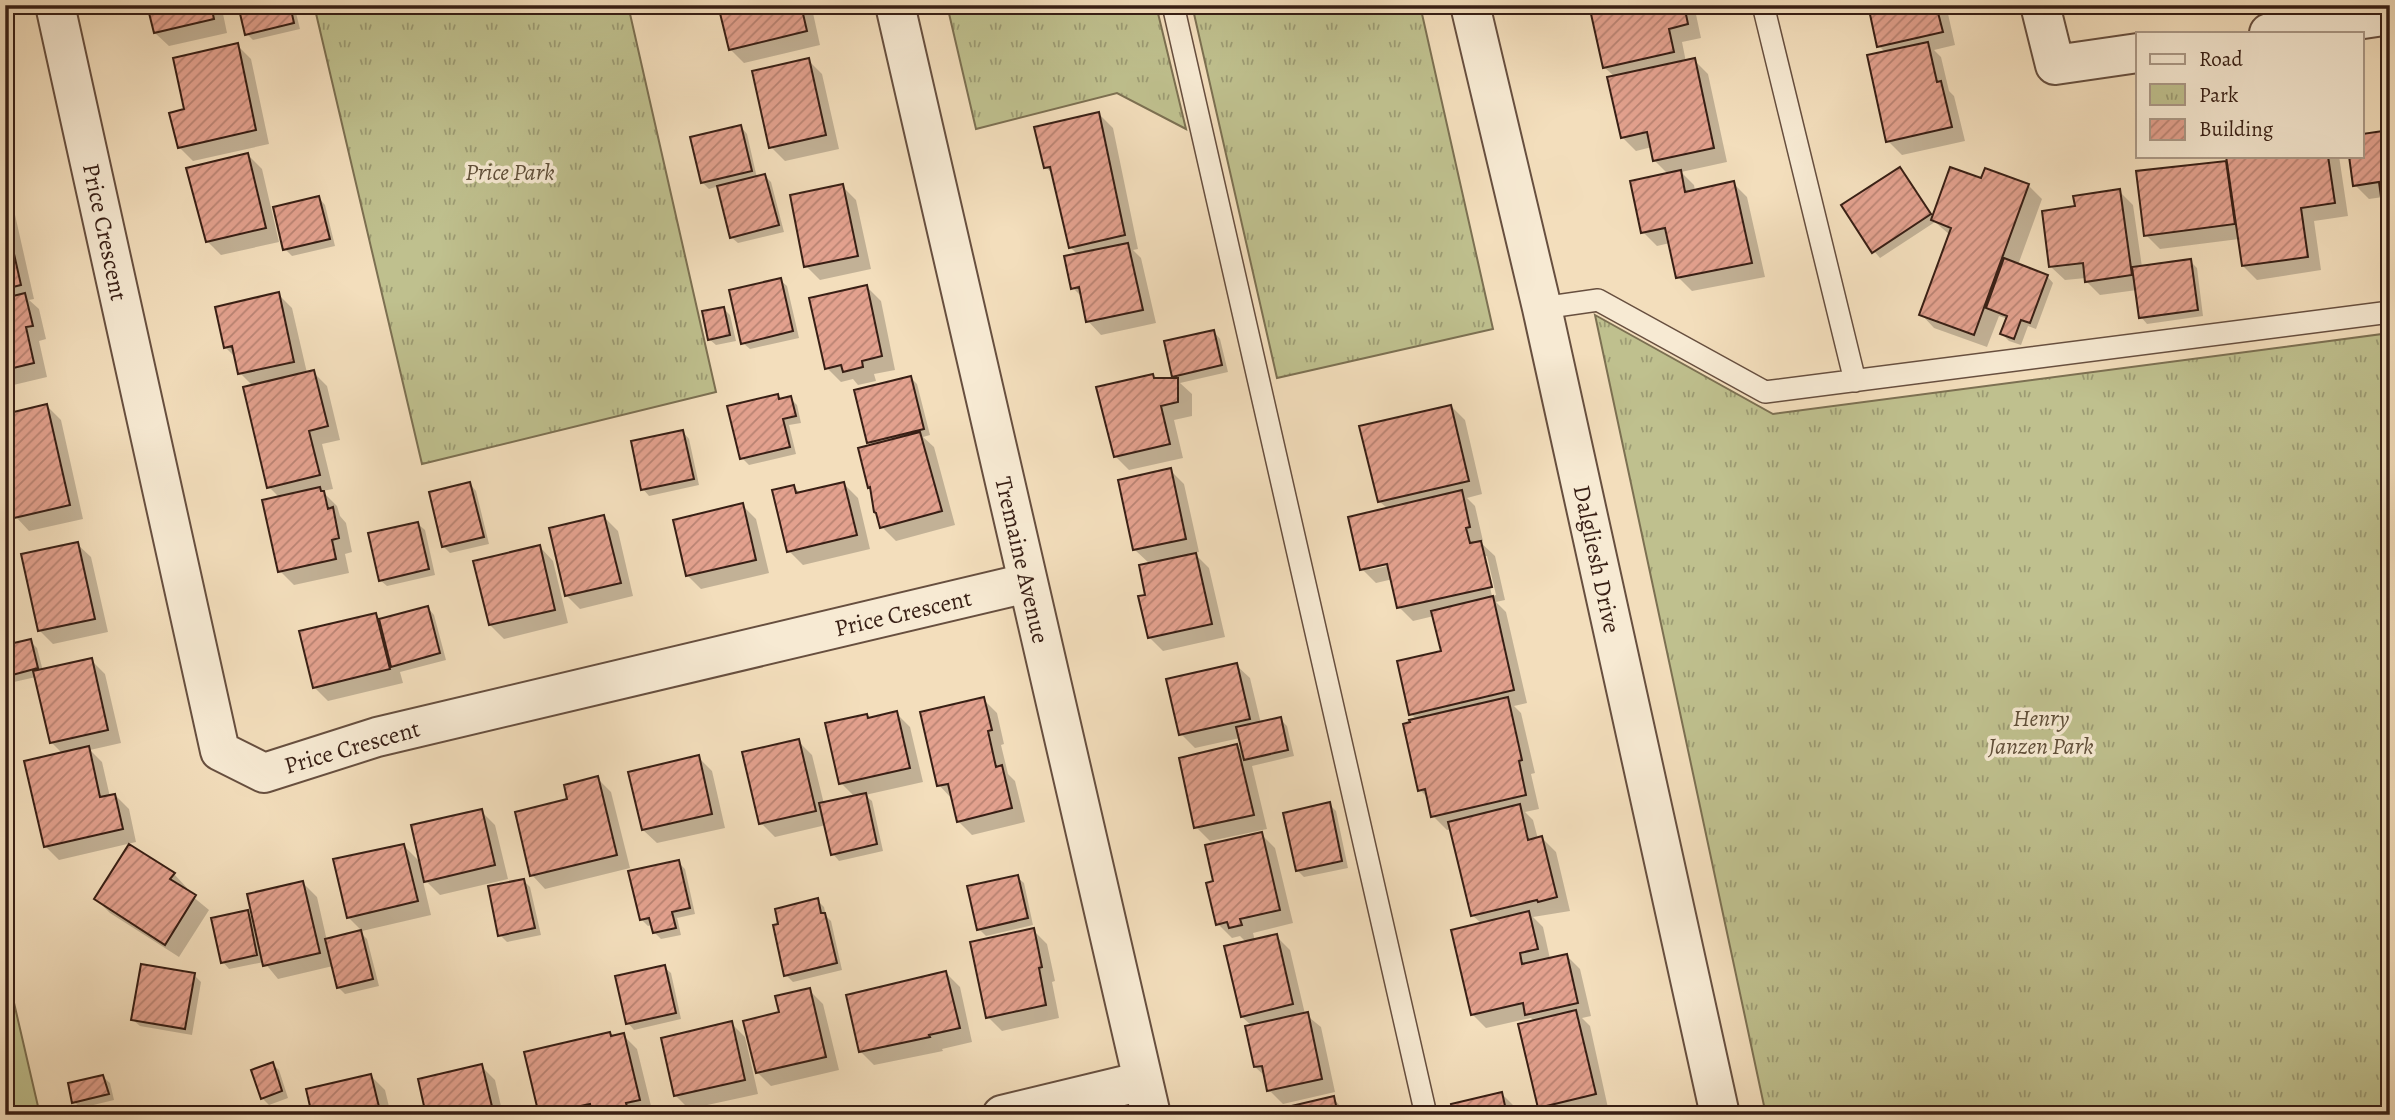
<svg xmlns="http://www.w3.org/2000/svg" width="2395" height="1120" viewBox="0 0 2395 1120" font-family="Alegreya,serif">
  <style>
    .grass { fill: #bfc08e; stroke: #7c7052; stroke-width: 2 }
    .park { fill: url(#park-tufts); stroke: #7c7052; stroke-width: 2 }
    .shadow { fill: #0003; fill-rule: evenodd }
    .building { fill: url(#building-hatch); stroke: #381f15; stroke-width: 2 }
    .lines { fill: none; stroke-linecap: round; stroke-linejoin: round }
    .service-casing { stroke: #674f3f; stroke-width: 24 }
    .minor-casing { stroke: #674f3f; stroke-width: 42 }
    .tertiary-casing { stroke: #674f3f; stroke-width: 42 }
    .service { stroke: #f7ead3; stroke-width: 21 }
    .minor { stroke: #f7ead3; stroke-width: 38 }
    .tertiary { stroke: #f7ead3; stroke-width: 38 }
    .labels { text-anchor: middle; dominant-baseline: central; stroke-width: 7; stroke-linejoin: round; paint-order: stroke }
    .park-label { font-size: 24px; font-style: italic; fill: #604f39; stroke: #f7ead3 }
    .street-label { font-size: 24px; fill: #381f15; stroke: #f7ead3 }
  </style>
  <defs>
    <pattern id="park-tufts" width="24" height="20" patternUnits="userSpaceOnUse" patternTransform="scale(1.75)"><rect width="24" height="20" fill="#bfc08e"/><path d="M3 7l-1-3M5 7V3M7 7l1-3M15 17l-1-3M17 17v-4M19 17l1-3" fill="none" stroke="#9c9b73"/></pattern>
    <pattern id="building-hatch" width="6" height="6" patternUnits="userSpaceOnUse" patternTransform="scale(1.75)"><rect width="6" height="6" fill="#e3a18e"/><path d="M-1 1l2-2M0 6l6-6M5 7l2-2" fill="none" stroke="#b98373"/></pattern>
  </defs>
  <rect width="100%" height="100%" fill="#f3debc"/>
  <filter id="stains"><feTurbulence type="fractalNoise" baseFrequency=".00286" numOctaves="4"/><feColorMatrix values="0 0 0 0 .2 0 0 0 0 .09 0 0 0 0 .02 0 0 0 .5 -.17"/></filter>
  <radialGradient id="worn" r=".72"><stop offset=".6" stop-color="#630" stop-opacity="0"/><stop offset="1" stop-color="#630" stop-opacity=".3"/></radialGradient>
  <path class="grass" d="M5 964 40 1115H5Z"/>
  <path class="park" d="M314 5H628L716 392 422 464Z
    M947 5H1156L1186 129 1117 93 976 129Z
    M1192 5H1420L1493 329 1277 378Z
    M1595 315 1773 414 2390 333V1115H1766Z"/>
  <path class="shadow" d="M149 5H238L222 9 227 33 169 46 155 33Z
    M240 5H294L300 29 253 40 247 34Z
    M720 5H805L813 13 820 45 744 63 730 49Z
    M1591 5H1694L1701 38 1682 42 1686 62 1694 60 1708 74 1727 162 1681 172 1694 185 1695 191 1733 183 1747 197 1765 277 1692 291 1678 277 1670 243 1657 246 1643 232 1668 174 1655 161 1652 147 1636 151 1622 137 1615 77 1605 68Z
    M1795 5H1824L1801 11Z
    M1869 5H1946L1955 45 1934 50 1941 57 1949 91 1954 96 1965 141 1902 155 1888 141 1886 53 1879 46Z
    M237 45 251 59 269 144 193 161 179 147 186 111Z
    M808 60 822 74 839 149 785 161 771 147Z
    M1099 114 1113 128 1138 249 1133 250 1141 258 1156 323 1101 335 1088 321 1083 298 1073 288 1078 255 1070 247 1054 176 1046 167Z
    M741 127 747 134 757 178 765 176 771 182 784 232 738 243 731 237 719 186 709 189 702 182Z
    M2390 132 2383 197 2369 199 2355 185 2351 156H2362V136Z
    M248 155 262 169 279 242 221 255 207 241Z
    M2228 156H2339L2348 216 2314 221 2321 270 2257 280 2243 266 2239 239 2160 249 2146 235 2138 173 2229 162Z
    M1900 169 1934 217 1982 180 2028 185 2042 199 2018 265 2047 276 2053 283 2036 329 2028 326 2021 345 2009 341 2002 334 2008 319 1999 316 1987 347 1934 328 1921 314 1950 235 1935 222 1880 258 1874 251Z
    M842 186 856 200 871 269 820 280 806 266Z
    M5 191 11 197 34 299 29 300 39 309 46 339 39 341 47 377 5 387Z
    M2119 191 2133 205 2142 267 2190 261 2197 268 2203 316 2147 324 2141 317 2137 290 2100 295 2086 281V278L2065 280 2051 267 2077 208Z
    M319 198 325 205 335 246 292 256 285 249Z
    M780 280 787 286 799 338 750 349 743 343Z
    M867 287 881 301 895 370 874 374 876 381 858 385 853 379 841 382 827 368Z
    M278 294 292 308 307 373 313 372 327 386 340 440 322 444 333 489 322 491 337 506 340 516 346 523 352 552 345 554 349 573 294 585 280 571V498L269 487 253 386 240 373 236 358 225 347Z
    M724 309 730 315 736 341 716 345 709 339Z
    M1214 332 1220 339 1228 372 1180 383 1192 394V416L1174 420 1183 458 1129 470 1115 456 1153 376 1156 379 1178 380 1174 376Z
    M911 378 917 384 930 435 923 437 934 447 955 525 896 541 882 527 860 450 873 446 869 442Z
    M777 395 782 400 790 398 797 405 801 423 789 425 796 454 749 465 742 458Z
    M47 406 61 420 83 519 29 531 16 517Z
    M1451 406 1465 420 1482 494 1467 498 1475 506 1483 541 1480 542 1495 556 1505 600 1496 602 1506 612 1527 703 1514 706 1521 713 1535 773 1531 774 1539 809 1525 812 1533 820 1538 839 1542 838 1556 852 1570 911 1533 917 1543 927 1550 959 1566 955 1580 969 1591 1016 1582 1018 1590 1026 1608 1108 1579 1115H1547L1539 1107 1535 1022 1531 1018 1486 1028 1472 1014 1482 924 1472 915 1452 829 1447 830 1433 816 1429 799 1420 790 1417 720 1411 714 1443 653 1434 616 1413 621 1399 607 1393 579 1376 583 1362 569 1388 509 1379 501ZM1483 556H1487L1496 595 1492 596ZM1395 560 1396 564 1370 570V566Z
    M683 432 689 439 699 485 649 496 643 489Z
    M1170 470 1184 484 1199 552 1194 553 1209 568 1225 637 1163 651 1149 637 1147 596 1150 564 1135 550Z
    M470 484 476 491 489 544 450 553 444 547Z
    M844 484 858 498 870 549 803 565 789 551 794 487 801 494Z
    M742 505 756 519 769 573 701 589 687 575Z
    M604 517 618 531 633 596 580 609 566 595Z
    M418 524 425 530 435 575 387 586 380 580Z
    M77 544 91 557 108 632 53 644 39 630Z
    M540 547 553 561 568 623 504 639 490 625Z
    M428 608 434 615 446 660 400 672 403 683 328 701 314 687 375 615 381 620Z
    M30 641 37 648 43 671 91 660 105 674 121 743 90 750 102 762 110 797 115 795 129 809 136 842 59 860 45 846 63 754 51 742 36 677 5 684V647Z
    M1236 665 1250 678 1261 724 1280 719 1287 726 1294 756 1252 766 1267 829 1210 841 1196 827 1237 746 1244 754 1240 738 1195 748 1181 734Z
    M983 699 997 713 1004 744 1001 745 1008 774 1015 781 1025 822 972 835 958 821 953 800 939 785Z
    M896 713 910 727 923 782 865 795 872 801 883 851 839 861 833 854 826 825 775 837 761 823 798 741 812 755 824 804 855 797 841 783 867 716 870 719Z
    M698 757 712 771 725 828 657 843 643 830Z
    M597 778 611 792 630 868 545 889 532 875 569 801Z
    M1329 804 1336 811 1348 868 1304 877 1297 870Z
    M481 811 495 825 508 879 440 895 422 877 431 915 362 931 348 917 404 846 422 864Z
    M1261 834 1275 848 1293 923 1253 933 1255 941 1276 936 1290 950 1305 1014 1321 1027 1335 1092 1283 1104 1269 1090 1266 1077 1255 1067 1252 1026 1242 1017 1247 943 1240 936 1232 938 1218 924 1215 883Z
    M678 862 685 869 695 914 677 918 681 935 661 939 654 932 652 925 648 926 641 919Z
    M174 874 187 888 186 891 209 910 179 957 110 913 96 899Z
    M1017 877 1024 883 1033 925 986 936 979 929Z
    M524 881 530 887 541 935 507 942 500 935Z
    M303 883 317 897 327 941 360 932 367 939 379 986 345 994 338 987 333 966 278 979 264 962 229 969 223 962 247 912 254 919Z
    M817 900 824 907 826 916 831 921 842 970 793 982 786 975Z
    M1033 930 1047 944 1055 981 1052 982 1059 1018 1002 1031 988 1017Z
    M664 967 671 973 681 1019 634 1030 628 1023Z
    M946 973 960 987 972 1042 942 1049 943 1051 874 1065 860 1051Z
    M194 975 201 982 192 1035 140 1026 133 1020Z
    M809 990 823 1004 839 1070 771 1086 757 1072 781 1013Z
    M731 1023 745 1037 758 1094 689 1109 675 1095Z
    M609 1034 613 1037 623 1035 637 1049 653 1114 541 1115 526 1053Z
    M272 1064 279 1070 288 1098 269 1105 262 1098Z
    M481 1066 495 1080 503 1115H428Z
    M371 1076 385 1090 391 1115H313Z
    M103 1077 110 1083 114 1100 81 1108 74 1102Z
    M1502 1094 1516 1108 1517 1115H1455Z
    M1333 1098 1348 1115H1272Z
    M271 1107 279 1115H262Z
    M222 1110 227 1115H217Z"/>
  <path class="building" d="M147 5H211L214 19 154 33Z
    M238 5H290L294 23 245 35Z
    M718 5H801L807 31 729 50Z
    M1589 5H1684L1688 24 1669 29 1674 52 1603 68Z
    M1868 5H1936L1943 32 1877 47Z
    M1928 42 1937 82 1941 81 1952 127 1886 142 1867 55Z
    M238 43 256 130 178 148 169 113 184 109 173 58Z
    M809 58 826 135 769 148 752 71Z
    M1695 58 1714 148 1653 161 1647 132 1621 138 1607 77Z
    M1099 112 1125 235 1069 248 1050 167 1044 168 1034 127Z
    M741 125 752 171 701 183 690 137Z
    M2390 130V248H2388L2379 182 2353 186 2349 156H2362V134Z
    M248 153 266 228 206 242 186 168Z
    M2226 156H2328L2335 203 2301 208 2308 257 2242 266Z
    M2226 161 2235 224 2144 236 2136 171Z
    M1900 167 1931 214 1872 253 1841 205Z
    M1950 167 1981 178 1985 168 2029 184 1974 335 1919 315 1951 228 1931 220Z
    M1681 170 1685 192 1734 181 1752 263 1676 278 1665 228 1641 233 1630 181Z
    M765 174 779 225 730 238 717 186Z
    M843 184 858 256 804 267 790 195Z
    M2120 189 2132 275 2085 282 2083 263 2049 267 2042 211 2075 206 2073 196Z
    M319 196 330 239 283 250 273 207Z
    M5 214 21 285 5 289Z
    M1128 243 1143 310 1086 322 1079 287 1071 289 1064 256Z
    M2004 258 2048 275 2030 323 2021 320 2014 339 2000 334 2007 316 1986 308Z
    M2191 259 2198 310 2139 318 2132 267Z
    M781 278 793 331 741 344 729 290Z
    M867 285 882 356 862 361 863 367 843 372 841 365 825 369 809 298Z
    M279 292 294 362 238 374 232 346 224 348 215 307Z
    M25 293 33 326 26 327 34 363 5 370V298Z
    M724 307 730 335 708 340 702 311Z
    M1214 330 1222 365 1172 377 1164 341Z
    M314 370 328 426 309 431 320 475 267 488 243 387Z
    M1153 374 1154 378H1178V402L1161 406 1170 444 1114 457 1096 387Z
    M911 376 924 429 867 443 854 390Z
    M778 394 779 399 791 396 796 416 783 419 790 447 740 459 727 406Z
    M47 404 70 505 14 518 5 480V414Z
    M1451 405 1469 481 1378 502 1359 426Z
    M683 430 694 479 641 490 631 441Z
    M920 432 942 511 880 528 876 513 874 512 870 487 868 488 858 448Z
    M1171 468 1186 539 1133 550 1118 480Z
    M470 482 484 537 442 547 429 492Z
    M844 482 857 535 787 552 772 490 794 485 796 493Z
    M320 487 321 491H324L328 509 333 507 339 538 332 540 336 559 278 572 262 500Z
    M1462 490 1470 527 1466 528 1470 543 1481 541 1492 587 1397 608 1387 564 1360 570 1348 517Z
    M743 503 756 560 686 576 673 520Z
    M604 515 621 583 565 596 549 528Z
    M418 522 429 569 379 581 368 533Z
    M78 542 95 619 38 631 21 554Z
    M540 545 555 610 489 625 473 561Z
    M1196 553 1212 624 1148 638 1138 596 1145 595 1139 565Z
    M1493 596 1514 690 1409 715 1397 661 1441 651 1431 611Z
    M428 606 440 653 391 667 379 619Z
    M376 613 390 669 313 688 299 631Z
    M31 639 38 668 5 677V645Z
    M92 658 108 730 50 743 33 671Z
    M1237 663 1250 719 1179 735 1166 679Z
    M984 697 992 730 988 731 996 767 1002 765 1012 808 957 822 948 784 937 786 920 712Z
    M1508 697 1522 760 1519 761 1526 795 1431 817 1425 789 1418 791 1403 724 1410 722 1409 720Z
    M897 711 910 768 839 784 825 723 867 714 868 718Z
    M1281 717 1288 750 1244 760 1236 727Z
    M799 739 816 811 759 824 742 752Z
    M1237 744 1254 815 1194 828 1179 758Z
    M89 746 100 797 115 794 123 829 44 847 24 761Z
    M699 755 712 814 642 830 628 772Z
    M598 776 617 855 530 876 515 812 567 799 564 785Z
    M866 793 877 844 831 855 819 803Z
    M1330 802 1342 861 1296 871 1283 813Z
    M1520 804 1528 840 1542 836 1557 897 1538 902 1537 900 1471 916 1448 822Z
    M482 809 495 865 424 882 411 825Z
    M1262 832 1280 910 1240 919 1242 925 1229 928 1227 922 1216 925 1206 883 1213 881 1205 845Z
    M129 844 175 873 170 879 196 895 165 945 94 899Z
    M404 844 418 901 347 918 333 859Z
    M679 860 690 908 672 912 676 928 653 933 649 918 640 920 628 871Z
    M1018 875 1028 918 977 930 967 886Z
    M524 879 535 928 498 936 488 886Z
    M303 881 320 953 263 966 247 894Z
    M818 898 821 913H825L837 963 784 976 773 925 778 924 775 909Z
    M248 910 257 955 221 963 211 918Z
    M1529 911 1538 949 1520 953 1522 964 1567 954 1578 1003 1525 1015 1523 1003 1471 1015 1451 930Z
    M1034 928 1042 967 1039 968 1046 1005 986 1018 970 942Z
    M361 930 373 979 337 988 325 939Z
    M1277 934 1293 1004 1241 1017 1224 946Z
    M141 964 195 973 185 1029 131 1020Z
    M665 965 676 1013 626 1024 615 976Z
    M946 971 960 1028 929 1035 930 1037 859 1052 846 995Z
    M810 988 826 1057 756 1073 743 1021 779 1012 775 996Z
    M1576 1010 1596 1094 1538 1108 1518 1024Z
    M1308 1012 1322 1079 1267 1091 1262 1066 1254 1067 1245 1026Z
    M732 1021 745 1080 674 1096 661 1038Z
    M610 1032 611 1036 624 1033 640 1100 626 1103 628 1110 608 1115H592L590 1104 539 1115 524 1052Z
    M273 1062 282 1091 261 1099 251 1070Z
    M482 1064 494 1115H426L418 1079Z
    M371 1074 381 1115H312L306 1089Z
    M103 1075 109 1094 72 1103 68 1083Z
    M1502 1092 1507 1115H1453L1451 1104Z
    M1334 1096 1338 1115H1270V1111Z"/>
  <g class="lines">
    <defs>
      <path id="service" d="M1173 5 1426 1115
        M1763 5 1855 381
        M1542 308 1598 300 1765 392 2390 312"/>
      <path id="minor" d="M55 5 220 751 264 773 377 737 1027 583
        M895 5 1151 1115
        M2040 5 2055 65 2138 53
        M2269 33 2390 15
        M1002 1115 1143 1081"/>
      <path id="tertiary" d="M1470 5 1542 308 1720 1115"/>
    </defs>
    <use href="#service" class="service-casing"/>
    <use href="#minor" class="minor-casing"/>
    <use href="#tertiary" class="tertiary-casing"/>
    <use href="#service" class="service"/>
    <use href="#minor" class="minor"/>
    <use href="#tertiary" class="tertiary"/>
  </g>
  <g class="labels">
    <g class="park-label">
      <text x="510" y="172">Price Park</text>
      <text x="2041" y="718">Henry<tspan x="2041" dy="28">Janzen Park</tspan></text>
    </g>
    <g class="street-label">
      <text transform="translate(105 232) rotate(78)">Price Crescent</text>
      <text transform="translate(1597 559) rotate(78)">Dalgliesh Drive</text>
      <text transform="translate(1022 560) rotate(77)">Tremaine Avenue</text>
      <text transform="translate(903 613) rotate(-13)">Price Crescent</text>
      <text transform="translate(352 747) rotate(-16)">Price Crescent</text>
    </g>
  </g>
  <rect width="2395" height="1120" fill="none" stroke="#f3debc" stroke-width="28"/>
  <rect x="7" y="7" width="2381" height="1106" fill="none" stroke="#381f15" stroke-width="3.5"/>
  <rect x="14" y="14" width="2367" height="1092" fill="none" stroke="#381f15" stroke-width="2"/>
  <rect x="2136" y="32" width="228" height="126" fill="#f7ead3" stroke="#ab9987" stroke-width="2"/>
  <rect x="2150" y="54" width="35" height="10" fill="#f7ead3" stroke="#ab9987" stroke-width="2"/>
  <text x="2199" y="66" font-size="21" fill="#381f15">Road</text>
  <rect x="2150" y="84" width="35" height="21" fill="url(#park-tufts)" stroke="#ab9987" stroke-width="2"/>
  <text x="2199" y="102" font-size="21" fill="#381f15">Park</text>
  <rect x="2150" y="119" width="35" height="21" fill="url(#building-hatch)" stroke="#ab9987" stroke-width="2"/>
  <text x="2199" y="136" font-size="21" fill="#381f15">Building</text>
  <rect width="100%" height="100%" filter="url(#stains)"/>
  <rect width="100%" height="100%" fill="url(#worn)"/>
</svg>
